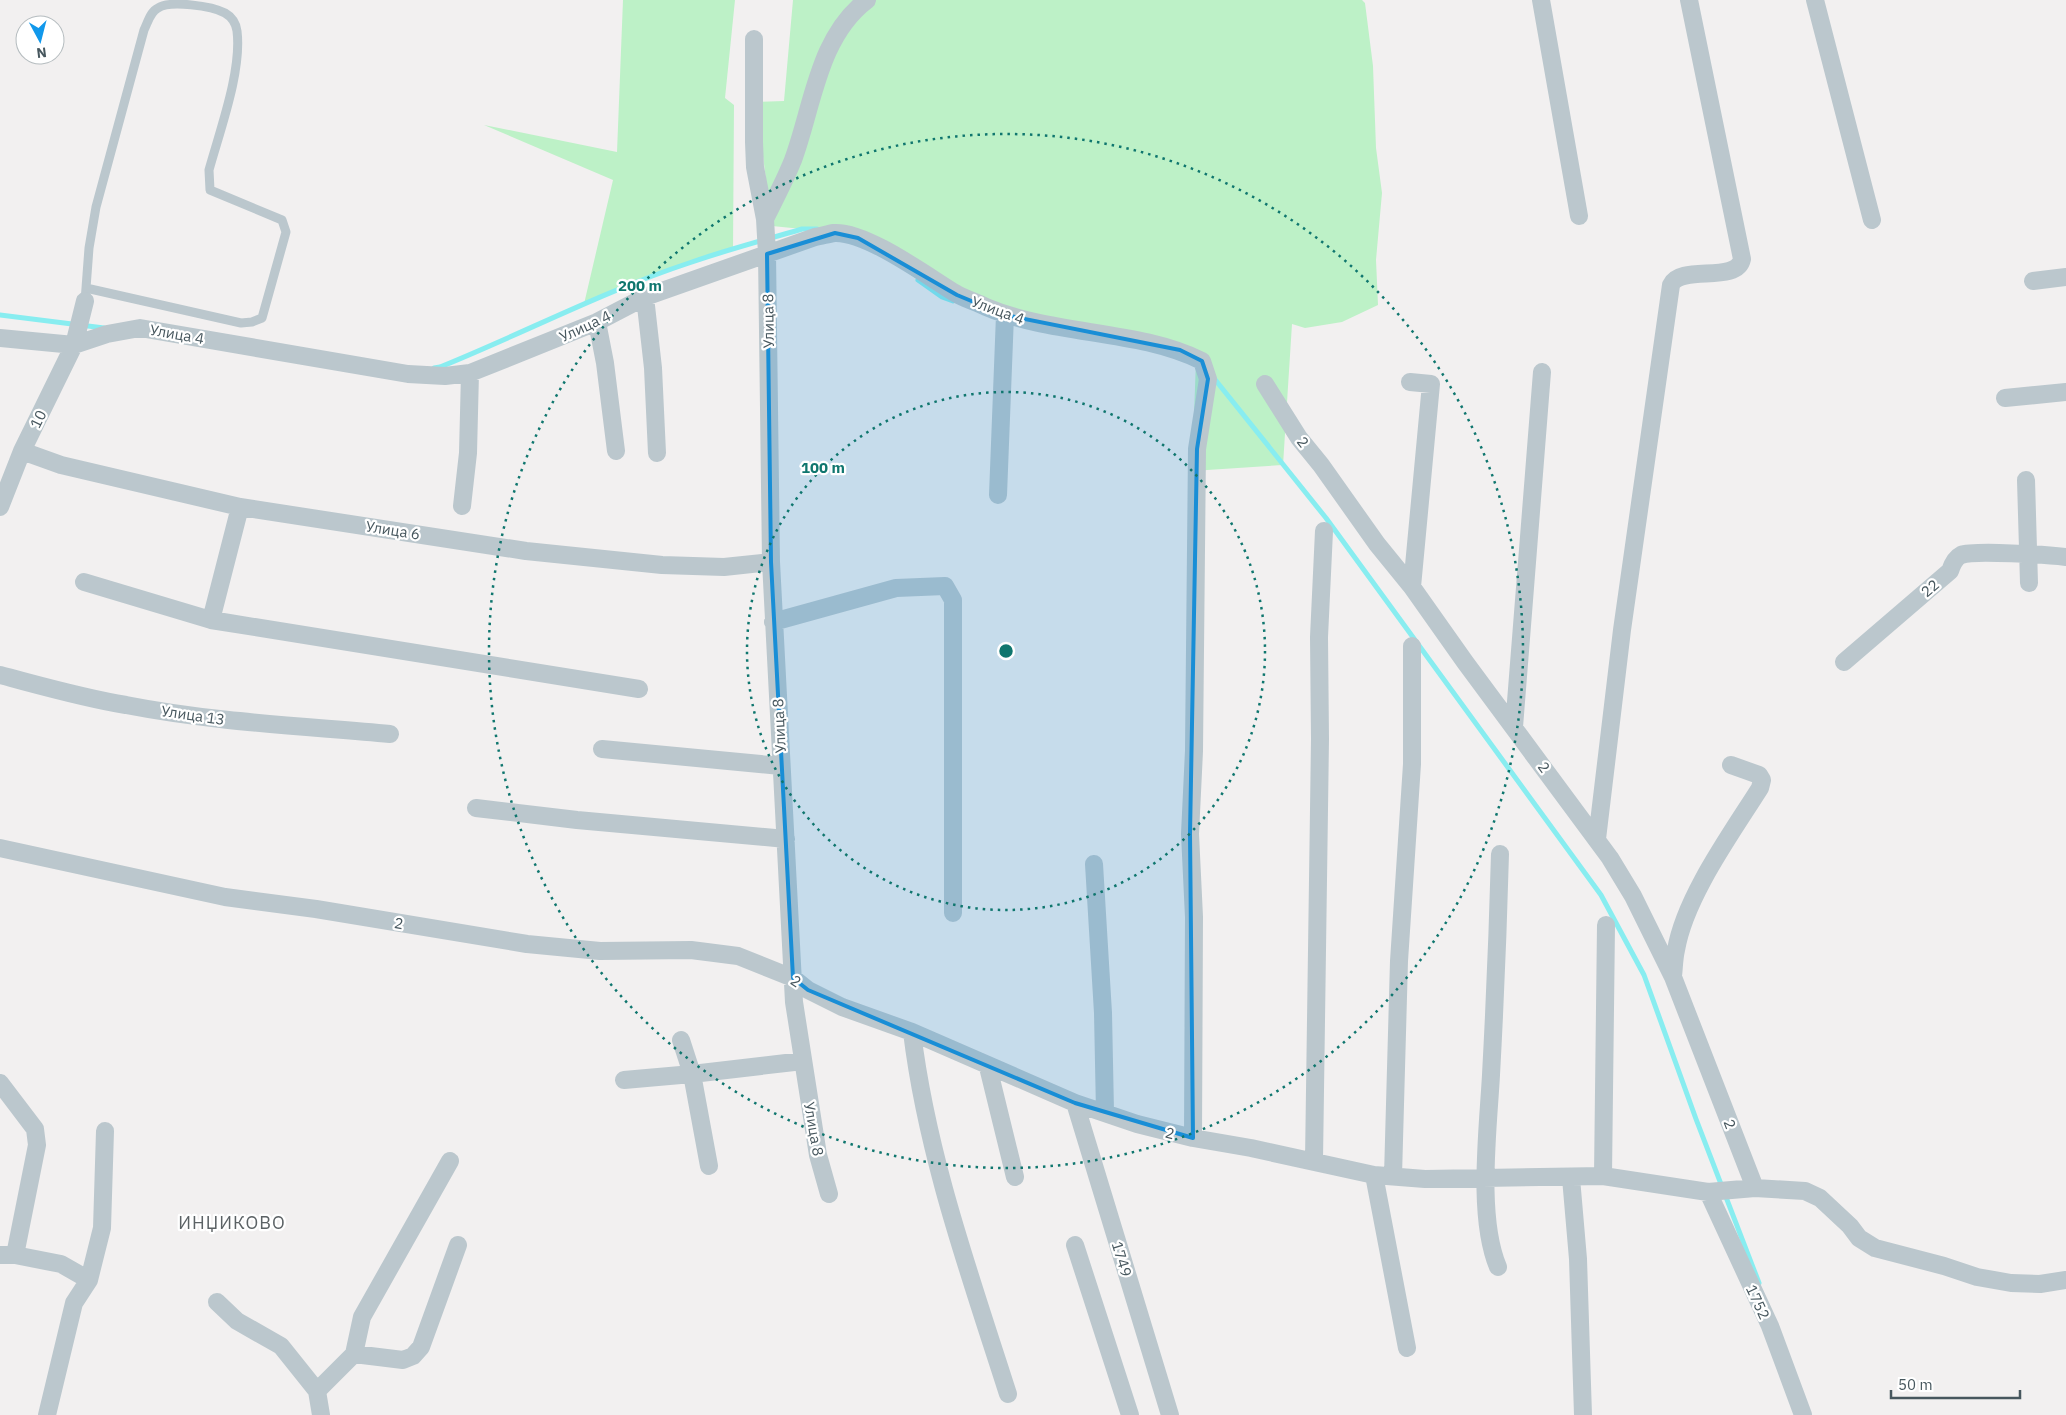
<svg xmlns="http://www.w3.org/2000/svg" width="2066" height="1415" viewBox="0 0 2066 1415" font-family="'IBM Plex Sans',sans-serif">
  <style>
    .green { fill: #bdf1c7 }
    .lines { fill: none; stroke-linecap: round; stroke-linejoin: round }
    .stream { stroke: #88edf0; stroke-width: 5 }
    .lane { stroke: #bbc7cd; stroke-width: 9 }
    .street { stroke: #bbc7cd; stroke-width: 18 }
    .marked { fill: #198ed6; fill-opacity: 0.2; stroke: #198ed6; stroke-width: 4; stroke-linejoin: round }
    .ring { fill: none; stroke: #0f766e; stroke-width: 2.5; stroke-dasharray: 2.5 5 }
    .labels { text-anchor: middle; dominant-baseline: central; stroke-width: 4.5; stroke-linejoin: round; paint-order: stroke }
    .street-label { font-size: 15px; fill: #47575e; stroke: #fff }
    .quarter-label { font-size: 18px; letter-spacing: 1px; fill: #5c6265; stroke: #fff }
    .centre { fill: #0f766e; stroke: #fff; stroke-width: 2.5 }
    .ring-label { font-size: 15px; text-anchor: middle; font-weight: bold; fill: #0f766e; stroke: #fff; stroke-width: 4.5; stroke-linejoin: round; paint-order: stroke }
  </style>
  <rect width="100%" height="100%" fill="#f2f0f0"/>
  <path class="green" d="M623 0H735L725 98 734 105 733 250 689 263 584 304 613 180 484 125 617 152Z
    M793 0H1362L1365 3 1373 66 1376 148 1382 193 1376 260 1378 305 1342 322 1305 328 1292 324 1283 465 1192 471 1196 360 1004 323 942 297 894 263 841 230 802 229 772 226 756 102 784 101Z"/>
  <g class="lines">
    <path class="stream" d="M918 280 942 297 953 301
      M0 315 104 328
      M434 368 440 367C524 333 604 291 689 263 726 250 765 240 802 229H817
      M1213 377 1326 518 1601 895 1644 975 1696 1119 1759 1283"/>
    <path class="lane" d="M85 301 86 288 241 323 252 322 262 318 286 232 282 220 210 190 209 170C220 130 242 71 237 31 236 24 232 17 225 13 212 6 170 0 158 8 150 12 148 22 144 30L96 207 89 248 86 288"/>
    <path class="street" d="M1541 0 1579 216
      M1815 0 1872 220
      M754 39V142L755 167 765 219 767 254 771 562 794 1002 818 1155 829 1194
      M765 219C775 199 785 180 793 160 813 106 818 37 867 0
      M2033 281 2066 277
      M645 297 653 368 657 453
      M597 322 605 363 616 451
      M0 338 74 345 107 334 140 328 408 374 445 376 470 373 597 322 645 297 815 237C821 236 828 234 834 233 866 231 927 276 955 293 965 299 976 302 986 307 1055 336 1138 329 1202 361L1208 379 1197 449 1194 751 1190 834 1194 917 1193 1138
      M1410 382 1431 384 1412 587
      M1265 384 1299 438 1321 465 1377 544 1412 587 1465 662 1610 858 1633 896 1673 977 1755 1188
      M2005 398 2066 392
      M22 451 61 465 240 507 526 551 662 565 724 567 771 562
      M2026 480 2029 583
      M998 495 1005 315
      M462 506 468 453 470 373
      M0 507 22 451 74 345 85 301
      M84 582 211 620 639 689
      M211 620 240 507
      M773 622 896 588 945 586 953 600V913
      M1844 662 1950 571C1952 565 1955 558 1961 555 1974 550 2048 555 2066 557
      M0 675C42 686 83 698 126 705 213 722 302 726 390 734
      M1514 727 1542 372
      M602 749 781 766
      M476 808 577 820 786 839
      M1597 839 1622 630 1671 285C1680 264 1737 284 1742 259L1689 0
      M0 848 225 897 316 909 527 944 600 951 691 950 738 956 793 978 808 990 842 1007 912 1032 1075 1103 1137 1124 1193 1138 1251 1148 1374 1175 1425 1179 1603 1176 1708 1192 1755 1188 1805 1191 1820 1198 1850 1226 1859 1238 1875 1248 1944 1266 1977 1277 2011 1283 2040 1284 2066 1280
      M1094 864 1103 1013 1105 1112
      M1673 976C1674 968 1674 958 1676 950 1685 897 1731 834 1760 788L1762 780 1759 775 1731 765
      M912 1032C927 1156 970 1275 1008 1394
      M681 1040 692 1074 709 1166
      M988 1067 1015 1177
      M624 1080 692 1074 803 1061
      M0 1083 35 1129 37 1145 15 1255
      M1075 1103 1170 1415
      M1314 1161 1320 739 1319 637 1324 531
      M1374 1175 1407 1348
      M1393 1176 1399 961 1412 764V646
      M1603 1176 1606 925
      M1571 1178 1578 1259 1583 1415
      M1708 1192 1770 1326 1803 1415
      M1075 1245 1130 1415
      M0 1255H15L61 1264 89 1280
      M1498 1267C1477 1217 1488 1130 1491 1075 1495 1001 1498 928 1500 854
      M217 1302 237 1321 281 1346 317 1391 321 1415
      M354 1354 403 1360 413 1356 421 1347 458 1245
      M317 1391 354 1354 362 1317 450 1161
      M47 1415 74 1303 89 1280 102 1228 105 1131"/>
  </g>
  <path class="marked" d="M835 233 858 238 957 295 1005 315 1180 350 1202 361 1208 379 1197 449 1190 834 1193 1138 1075 1103 808 990 793 978 771 562 767 254Z"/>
  <g class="ring">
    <circle cx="1006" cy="651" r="259"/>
    <circle cx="1006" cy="651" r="517"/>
  </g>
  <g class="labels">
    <g class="street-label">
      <text transform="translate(998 310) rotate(20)">Улица 4</text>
      <text transform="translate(768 321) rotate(-91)">Улица 8</text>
      <text transform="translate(585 326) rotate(-25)">Улица 4</text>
      <text transform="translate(177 334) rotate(10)">Улица 4</text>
      <text transform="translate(38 419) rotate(-64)">10</text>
      <text transform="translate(1303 442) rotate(52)">2</text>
      <text transform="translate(393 530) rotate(9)">Улица 6</text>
      <text transform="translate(1930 588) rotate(-41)">22</text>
      <text transform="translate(193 715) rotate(8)">Улица 13</text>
      <text transform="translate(779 726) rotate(-93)">Улица 8</text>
      <text transform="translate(1544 767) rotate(53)">2</text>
      <text transform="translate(399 923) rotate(10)">2</text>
      <text transform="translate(796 981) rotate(34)">2</text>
      <text transform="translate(1730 1124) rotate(69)">2</text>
      <text transform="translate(814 1129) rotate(80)">Улица 8</text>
      <text transform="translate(1170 1133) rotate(14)">2</text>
      <text transform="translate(1122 1259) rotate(73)">1749</text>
      <text transform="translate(1758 1302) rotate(65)">1752</text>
    </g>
    <g class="quarter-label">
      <text x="232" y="1222">ИНЏИКОВО</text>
    </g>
  </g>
  <circle cx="1006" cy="651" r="8" class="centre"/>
  <g class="ring-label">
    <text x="640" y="291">200 m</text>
    <text x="823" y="473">100 m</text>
  </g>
  <g transform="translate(40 40) rotate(173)"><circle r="24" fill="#ffffff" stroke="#b5bcbf"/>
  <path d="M0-4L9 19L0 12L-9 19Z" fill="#1198eb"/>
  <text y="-8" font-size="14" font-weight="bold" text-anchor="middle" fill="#47575e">N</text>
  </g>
  <path d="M1891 1390v8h129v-8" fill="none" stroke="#47575e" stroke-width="2.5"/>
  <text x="1898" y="1390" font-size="15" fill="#47575e" stroke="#ffffff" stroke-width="4" paint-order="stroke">50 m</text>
</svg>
